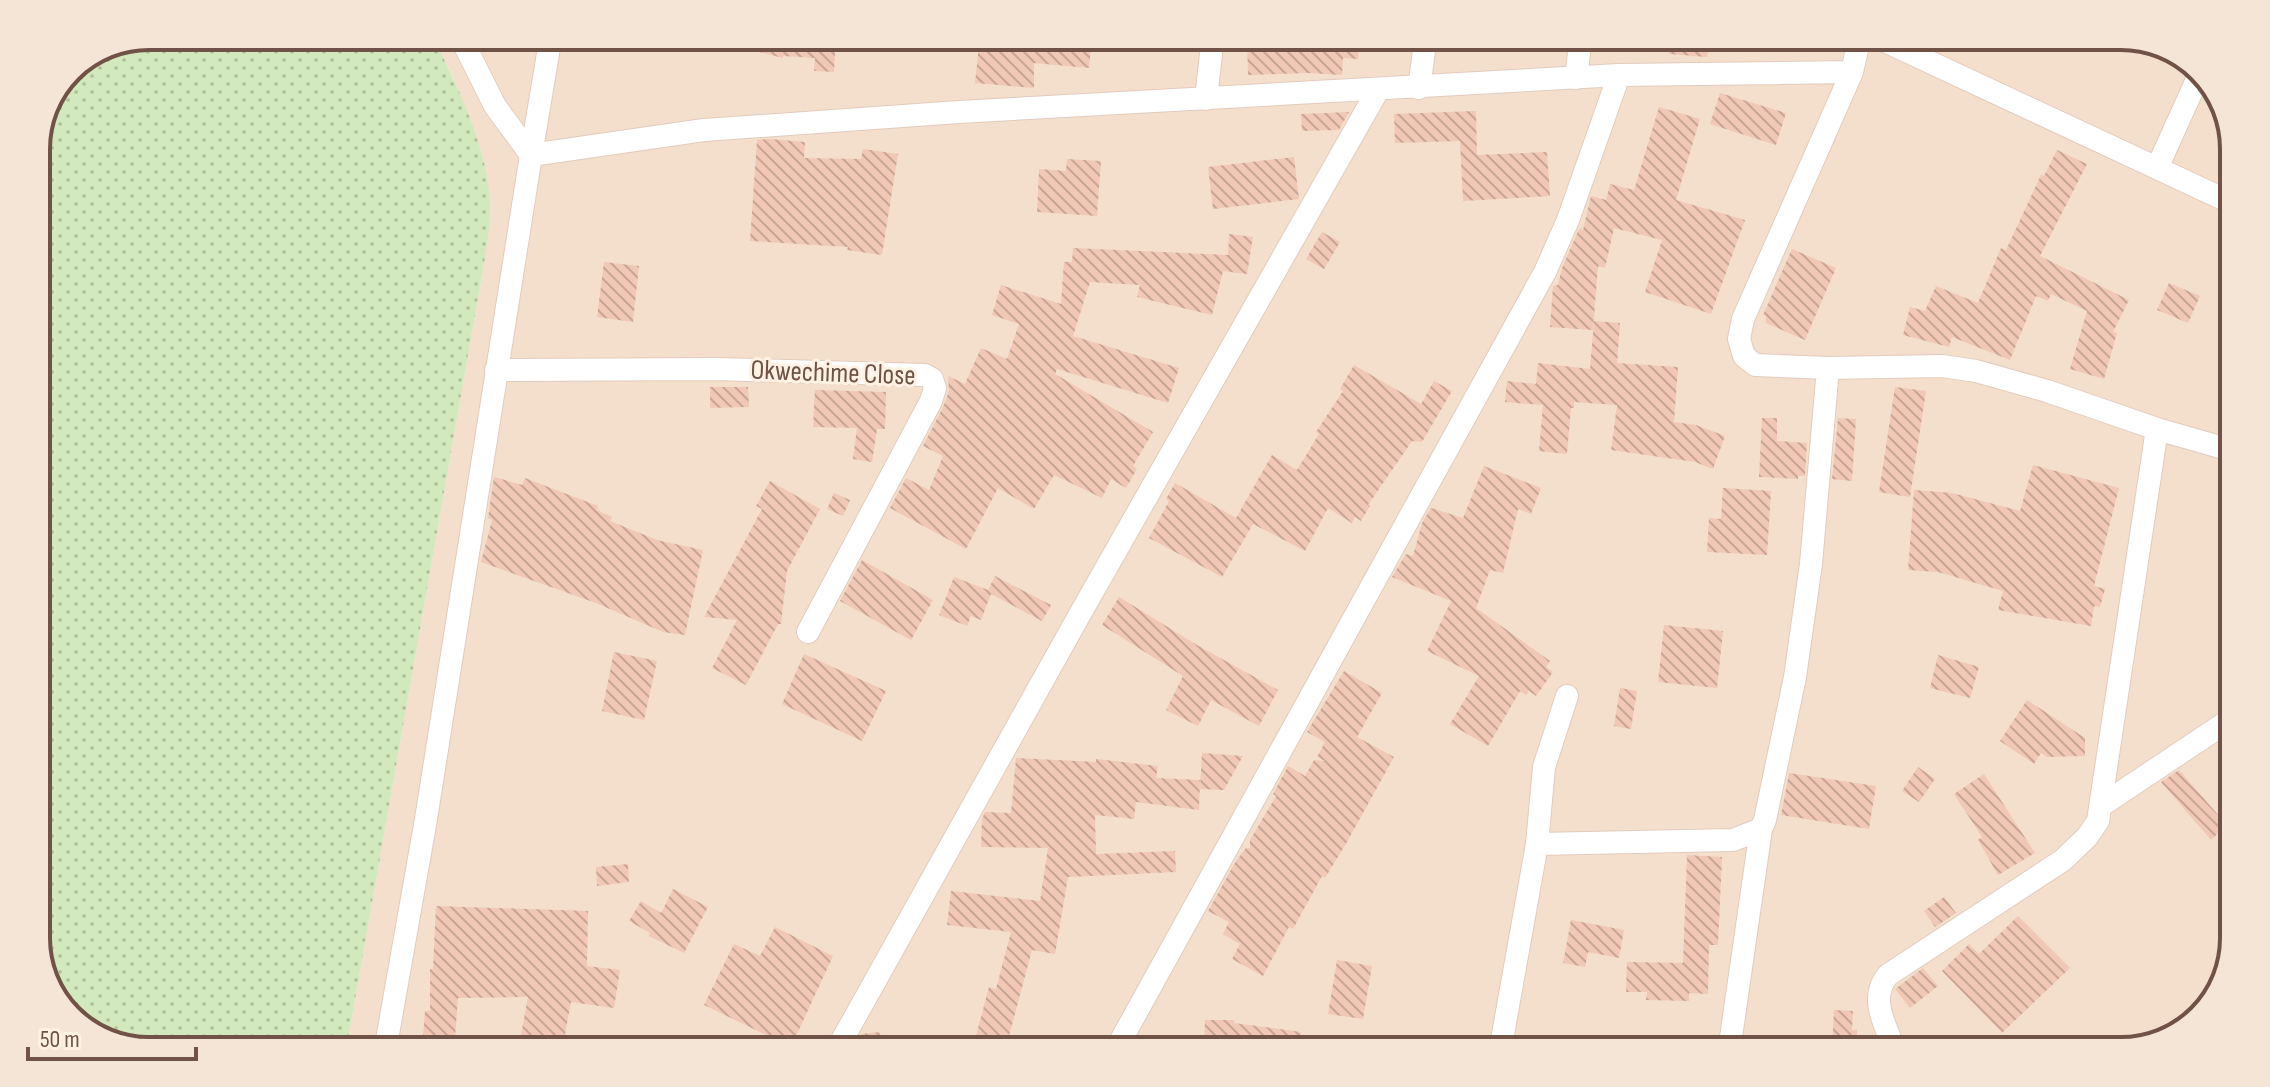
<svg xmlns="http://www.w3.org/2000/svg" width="2270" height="1087" viewBox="0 0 2270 1087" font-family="'Sofia Sans Condensed',sans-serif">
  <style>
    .residential { fill: #f4dfcc }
    .grass { fill: url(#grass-dots) }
    .building { fill: url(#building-back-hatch) }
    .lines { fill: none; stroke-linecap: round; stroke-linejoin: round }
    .street-casing { stroke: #e2cbbd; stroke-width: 24 }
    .street { stroke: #fff; stroke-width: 22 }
    .labels { text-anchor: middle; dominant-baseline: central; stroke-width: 6; stroke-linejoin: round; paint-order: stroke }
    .street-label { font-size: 28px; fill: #715246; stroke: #fff2e4 }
    .rim { fill: none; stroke: #715246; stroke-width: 4 }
  </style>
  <defs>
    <pattern id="grass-dots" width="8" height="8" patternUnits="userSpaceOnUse" patternTransform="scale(2)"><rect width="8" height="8" fill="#d2e9bd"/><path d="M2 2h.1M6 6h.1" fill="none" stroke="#afbf9b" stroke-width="1.8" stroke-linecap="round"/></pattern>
    <pattern id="building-back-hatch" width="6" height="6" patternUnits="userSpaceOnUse" patternTransform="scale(2)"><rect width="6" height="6" fill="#f1c8b5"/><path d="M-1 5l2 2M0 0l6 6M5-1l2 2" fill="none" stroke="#c8a595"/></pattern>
  </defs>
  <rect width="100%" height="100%" fill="#fceede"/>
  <path class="residential" d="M433 36H2121L2171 47 2215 86 2234 142V938L2223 988 2184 1032 2122 1051H346L485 258 490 207 482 155 453 77Z"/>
  <path class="grass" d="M149 36H433C457 86 490 152 490 208 490 224 487 242 485 258L346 1051H149L99 1040 55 1001 36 946V142L69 69Z"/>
  <path class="building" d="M720 36H836L834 72 814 71 815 58 783 56V58L720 42Z
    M980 36H1092L1089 68 1034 63V88L975 83Z
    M1299 36H1360L1358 59 1343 58 1342 75 1309 73 1248 75 1247 38Z
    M1671 36 1709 40 1707 57 1669 54Z
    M1720 93 1786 113 1776 145 1710 124Z
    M1659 107 1700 119 1676 200 1745 220 1711 314 1645 292 1662 240 1614 228 1605 268 1598 266 1593 330 1550 327 1553 286 1558 285 1562 268 1579 229 1583 230 1591 196 1606 200 1610 184 1634 190Z
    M1476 111 1477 155 1547 152 1550 196 1463 201 1460 141 1395 143 1394 114Z
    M1349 112 1339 130 1302 131 1301 114Z
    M769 139 805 142 804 158 861 159 863 149 898 154 882 255 847 250 848 247 750 241 757 140Z
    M2057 150 2087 164 2040 256 2129 300 2113 332 2117 333 2104 379 2070 369 2087 311 2051 294 2048 301 2036 296 2010 360 1952 337 1949 347 1903 335 1910 307 1925 311 1936 286 1978 303 2001 248 2006 250 2041 175 2044 176Z
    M1294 157 1299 199 1213 209 1208 167Z
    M1067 159 1101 161 1097 216 1037 212 1039 169 1066 171Z
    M1322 232 1340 242 1324 269 1306 259Z
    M1229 234 1253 237 1247 274 1223 271 1212 315 1137 297 1140 285 1090 282 1073 336 1179 368 1168 403 1057 369 1055 374 1153 432 1133 466 1137 469 1126 488 1111 479 1102 498 1054 475 1034 509 998 488 966 549 890 508 906 478 929 490 943 456 923 446 944 405 949 391 948 376 965 384 981 348 1007 359 1019 324 992 315 1001 285 1061 304 1064 262H1072L1073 248 1228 255Z
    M1792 249 1836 268 1805 340 1766 323V316L1763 315Z
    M604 262 639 266 633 322 597 317Z
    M2169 283 2200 296 2188 323 2157 310Z
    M1594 321 1620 323 1617 363 1678 367 1674 422 1696 425 1725 436 1713 469 1695 462 1611 450 1617 405 1574 402V408H1571L1567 454 1539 451 1543 405 1505 402 1507 381 1536 384 1538 363 1590 369Z
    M1354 365 1421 404 1434 381 1452 391 1422 442 1412 441 1368 505 1370 506 1361 521 1355 517 1352 523 1328 508 1305 551 1253 524 1222 577 1149 538 1169 501 1166 499 1175 483 1236 518 1272 455 1297 470 1319 434 1316 432 1343 391 1340 389Z
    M710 387H748L749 407 710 408Z
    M1895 387 1926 391 1910 497 1879 492Z
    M815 390 886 392 885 429H877L872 462 853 459 857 428 813 427Z
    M1762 418H1777V441L1807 443 1805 476H1798V479L1759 477Z
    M1838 418 1856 419 1852 481 1832 479Z
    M2033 465 2119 488 2094 586 2105 589 2100 607 2094 606 2091 626 1998 610 2003 591 1938 572 1908 570 1914 490 1952 493 2020 511Z
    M1484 466 1541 488 1531 514 1518 509 1503 573 1490 570 1476 608 1550 661 1546 667 1553 672 1536 696 1529 691 1526 695 1520 691 1488 746 1450 724 1479 676 1427 651 1451 601 1392 577 1406 554 1413 556 1422 523 1431 508 1463 518Z
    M494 477 522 485 525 478 598 506 597 510 612 517 610 521 657 540 703 550 685 635 663 632 596 603 481 562 492 520 488 518Z
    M770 481 820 509 787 571 781 624H778L746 685 712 668 737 620 704 617 762 509 756 506Z
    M1723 488 1771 491 1767 555 1707 552 1709 518 1721 519Z
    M834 493 850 500 843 516 827 509Z
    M862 560 933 600 911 640 840 601Z
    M995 576 1051 605 1042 621 991 594 981 620 971 616 967 626 939 615 954 577 988 590Z
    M1119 597 1197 645 1278 690 1259 726 1211 700 1198 726 1166 710 1183 676 1102 625Z
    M1664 625 1723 631 1717 688 1658 682Z
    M614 652 657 661 644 720 602 711Z
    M804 654 886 691 862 741 782 704Z
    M1938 655 1979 667 1970 698 1930 688Z
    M1344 671 1382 693 1357 737 1394 757 1347 842 1325 878 1322 876 1293 929 1289 927 1263 976 1232 959 1240 944 1223 934 1229 922 1208 911 1236 861 1246 848H1250V840L1276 796 1273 794 1288 766 1305 776 1314 760 1325 761 1317 757 1325 742 1307 732Z
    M1620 688 1637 691 1631 729 1614 726Z
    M2027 700 2085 738V756L2047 757 2041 753 2034 764 2000 741Z
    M1202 753 1243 756 1224 790 1200 789Z
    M1016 758 1096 762V759L1158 766 1156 778 1200 780 1199 810 1136 802 1134 819 1095 815 1096 854 1175 851 1176 872 1068 877 1055 954 1032 950 1005 1051H972L989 987 996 989 1011 932 947 925 951 891 1040 901 1048 848 981 847 982 819 985 812 1011 813Z
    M1918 767 1935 779 1919 802 1902 791Z
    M2179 770 2227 825 2211 840 2161 782Z
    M1789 773 1876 786 1869 829 1781 815Z
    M1984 774 2035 853 1998 875 1978 840 1982 837 1954 794Z
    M1687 855 1722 857 1718 945H1709L1708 994 1689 993V1001L1646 1000 1647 992H1626L1627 962 1683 963Z
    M628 864 629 882 597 886 596 867Z
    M673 889 708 907 684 953 649 936 650 933 629 921 641 901 661 913Z
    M1944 897 1956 913 1935 927 1924 911Z
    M436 906 588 911 587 966 620 970 614 1008 571 1002 562 1051H518L528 997 458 998 454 1051H422L425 1011H430V969H433Z
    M2018 916 2070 968 2002 1033 1942 971 1969 944 1979 954Z
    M1571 920 1624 930 1619 958 1588 952 1585 967 1563 963Z
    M775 927 833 956 791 1047 704 1005 734 944 760 956Z
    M1337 960 1372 966 1363 1019 1328 1014Z
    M1923 968 1938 986 1910 1008 1895 989Z
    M1834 1010 1853 1011 1852 1030H1857V1051H1832Z
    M1205 1020H1234V1023L1301 1032 1298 1051H1204Z
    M880 1032 882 1051H852L861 1034Z"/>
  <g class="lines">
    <defs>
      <path id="street" d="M551 36 531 155 704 130 959 112 1619 75 1852 72
        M1860 36 1852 72 1743 319 1739 339 1744 356 1755 365 1828 368 1942 366 1976 371 2047 391 2157 429 2234 451
        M1874 36 2234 204
        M1576 78 1581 36
        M1419 88 1426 36
        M1206 99 1213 36
        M2157 168 2200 73
        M496 370 716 369 925 375 932 379 935 388 931 401 808 632
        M2102 805 2234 717
        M1537 844 1733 840 1761 829 1765 820 1795 677 1811 564 1828 368
        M385 1051 426 819 531 155 495 106 460 36
        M836 1051 1080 614 1378 90
        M1115 1051 1545 272 1568 220 1619 75
        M1500 1051 1537 844 1544 767 1567 696
        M1729 1051 1761 829
        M1895 1051C1886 1026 1868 998 1888 975L2063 860 2087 837 2098 821 2157 429"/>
    </defs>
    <use href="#street" class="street-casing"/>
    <use href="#street" class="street"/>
  </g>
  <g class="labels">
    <g class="street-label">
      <text transform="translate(833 373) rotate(2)">Okwechime Close</text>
    </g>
  </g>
  <path d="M0 0H2270V1087H0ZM149 50H2121A99 99 0 0 1 2220 149V938A99 99 0 0 1 2121 1037H149A99 99 0 0 1 50 938V149A99 99 0 0 1 149 50Z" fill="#f4e5d7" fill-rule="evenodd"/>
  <path class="rim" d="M149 50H2121A99 99 0 0 1 2220 149V938A99 99 0 0 1 2121 1037H149A99 99 0 0 1 50 938V149A99 99 0 0 1 149 50Z"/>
  <path d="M28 1047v12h168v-12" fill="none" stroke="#715246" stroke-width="4"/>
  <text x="40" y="1047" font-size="24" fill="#715246" stroke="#fff2e4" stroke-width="6" paint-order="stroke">50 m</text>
</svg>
